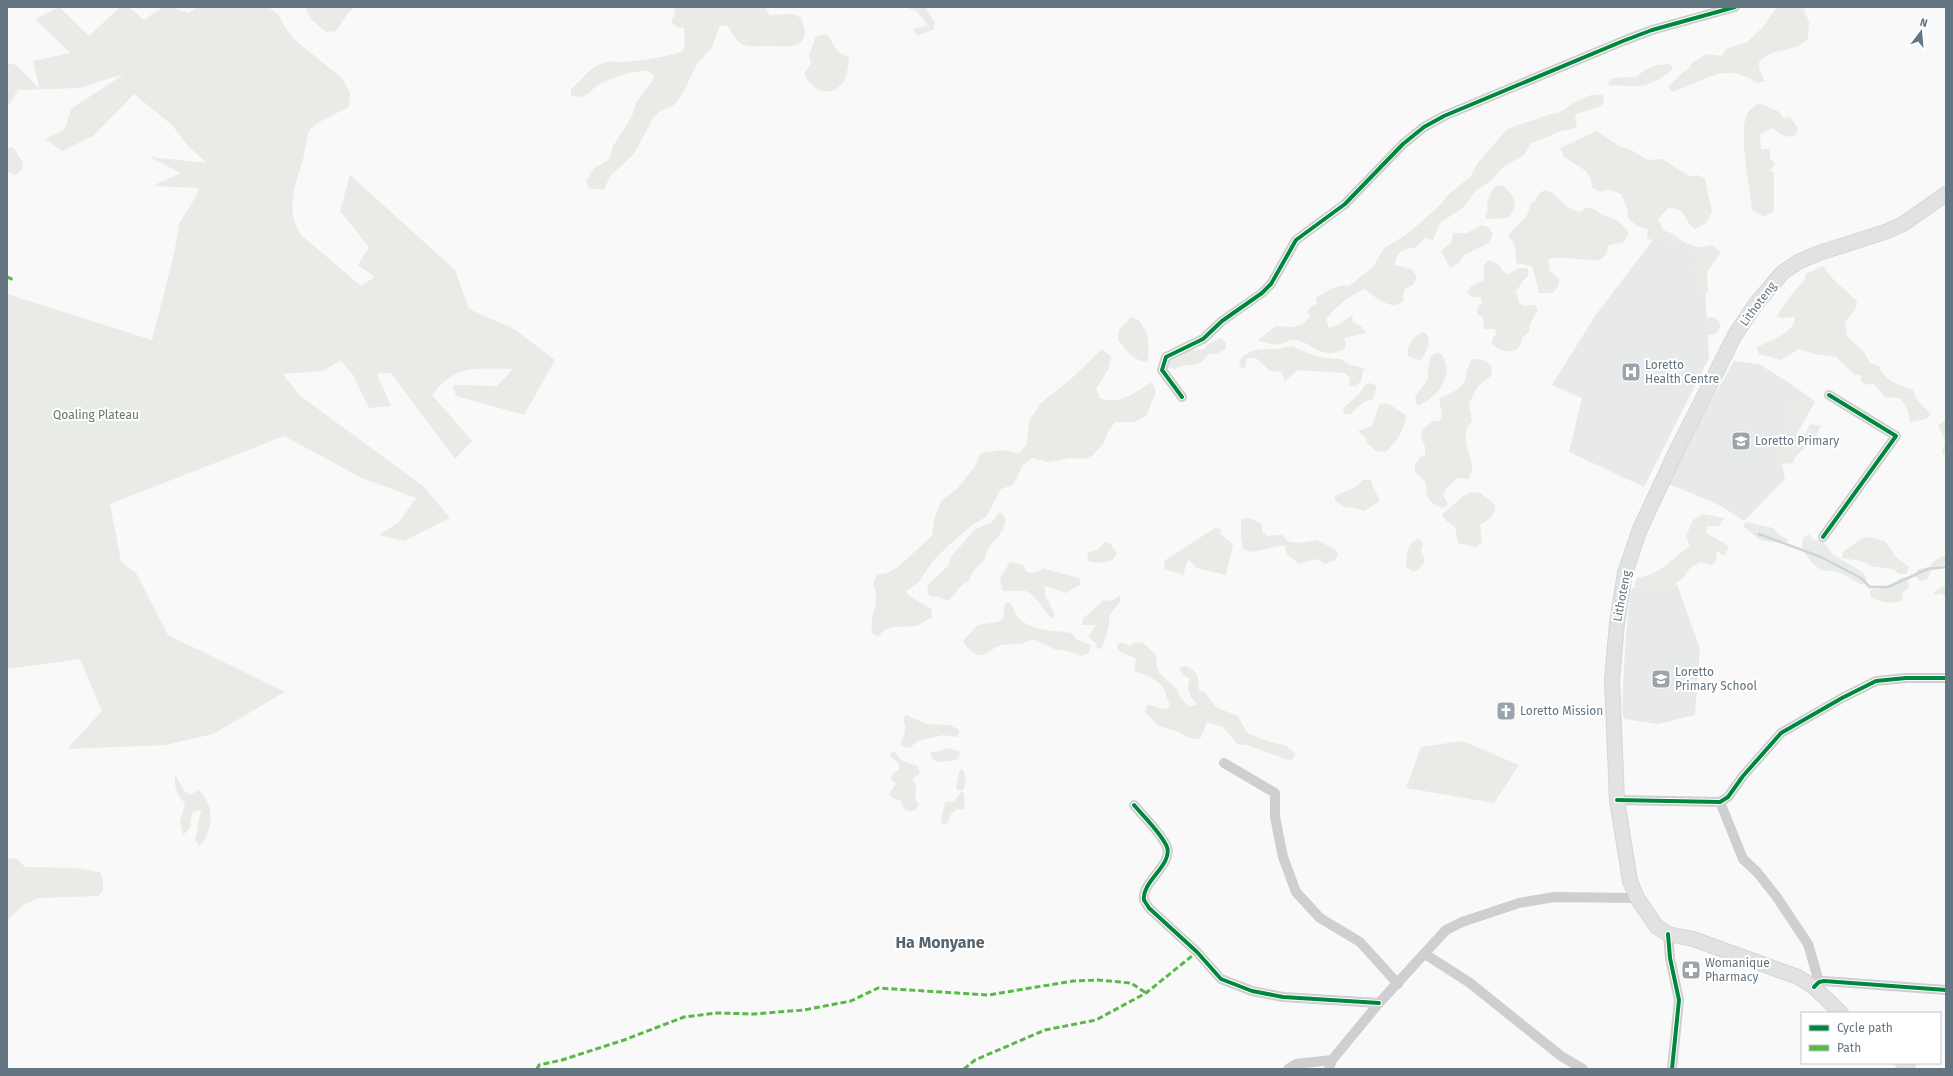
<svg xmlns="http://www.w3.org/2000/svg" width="1953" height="1076" viewBox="0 0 1953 1076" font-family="'Fira Sans',sans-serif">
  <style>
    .built { fill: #e8e9e9 }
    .green { fill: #e8ebe6 }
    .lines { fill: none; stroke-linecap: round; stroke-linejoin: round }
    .stream { stroke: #ced6d9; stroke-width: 2.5 }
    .secondary-casing { stroke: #d5d6d7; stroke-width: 16 }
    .street { stroke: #cecfd0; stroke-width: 10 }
    .secondary { stroke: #e1e2e2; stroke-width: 14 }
    .quiet { stroke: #58b947; stroke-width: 3; stroke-dasharray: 6 3; stroke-linecap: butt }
    .cycleway-casing { stroke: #fff; stroke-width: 6 }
    .cycleway { stroke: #00873e; stroke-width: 4 }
    .labels { text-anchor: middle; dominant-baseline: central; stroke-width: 4; stroke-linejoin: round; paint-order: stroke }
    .street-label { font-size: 12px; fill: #657683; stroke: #fff }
    .poi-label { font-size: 12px; fill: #657683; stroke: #fff; text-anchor: start }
    .park-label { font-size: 12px; fill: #687a64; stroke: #fff }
    .district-label { font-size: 16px; font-weight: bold; fill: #57646e; stroke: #fff }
  </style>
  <rect width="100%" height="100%" fill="#f9f9f9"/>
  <path class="built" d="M1658 233 1703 249 1709 358 1644 487 1569 452 1582 398 1552 385 1595 316Z
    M1734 361 1759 364 1797 388 1815 402 1795 437 1782 464 1785 479 1744 521 1719 505 1669 484 1686 445Z
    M1645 582 1677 585 1700 648 1695 715 1658 724 1624 719 1622 709 1625 648 1630 590Z"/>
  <path class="green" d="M59 7 89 36 120 7H129L144 20C165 5 164 4 188 13L198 7H268L279 15 286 29 296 41 343 79 350 93 349 107 321 121 309 130 303 159 294 189 292 206 294 221 301 235 361 286 375 277 358 265 369 247 340 211 350 175 455 270 469 309 514 329 555 360 524 415 456 396 453 385 497 386 513 369C477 369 456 363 432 395L472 441 455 459 391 373 377 374 391 406 369 408 353 375 341 360 323 371 283 374 299 395 423 486 450 518 404 541 379 535 399 522 416 498 362 478 284 436 110 504 121 562 136 573 168 635 285 692 213 734 165 745 67 749 102 711 80 659 7 669V294L152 340 174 254 179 224 195 198 199 188 152 186 181 173 149 157 207 163 188 146 172 125 134 94 93 136 62 151 45 139 65 129 71 109 124 74 79 88 18 90 7 108V63L16 65 39 88 33 61 70 53 35 19Z
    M305 7H355L348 13 336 31 326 32 311 19Z
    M675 7H764L770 15 793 14 801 18C814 49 790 47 768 46 760 46 748 48 740 43 735 39 731 31 727 25L720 26 712 47 697 64 683 93 674 105 659 112 653 118 634 154 610 176 604 190 589 188 586 181 594 168 607 161 611 155 612 148 632 116 637 101 651 83 654 76 649 71C633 70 612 77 598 85 587 93 588 99 571 96V89C580 82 588 69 598 65 608 60 616 62 625 62 638 61 672 56 683 51L685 43 684 28 677 27 671 22 674 16Z
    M906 7H925L935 23 933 30 917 36 913 29 928 25 916 11Z
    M1777 7H1805L1804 11 1809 21 1808 39C1793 54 1773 46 1759 62V69L1765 81 1758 83C1723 61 1706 81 1672 92L1668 87 1681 74 1689 68 1693 62 1707 54 1722 56 1726 49 1747 42 1762 28Z
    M827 34 838 52 849 57C848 64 848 72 845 79 833 100 812 92 804 73L811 64 809 55 816 36Z
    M1670 64 1673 69C1663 77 1652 85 1639 86 1629 87 1620 84 1610 86L1608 83 1613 78 1636 77 1645 70 1657 65Z
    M1591 95H1603L1604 103 1599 107 1576 114 1575 119 1577 126C1571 131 1565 129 1558 132 1549 136 1541 140 1531 143L1524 155 1503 167 1490 182 1476 190 1464 207 1440 223 1433 240 1425 238 1415 248C1403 248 1395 253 1395 265L1412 269 1417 277 1413 285 1404 290 1403 301C1391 312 1375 297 1365 289 1350 295 1336 306 1326 319L1329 328C1339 326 1344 320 1353 315L1352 321 1362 327 1366 333 1344 338 1346 343 1345 348C1320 363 1311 339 1292 340 1287 341 1284 344 1280 344 1272 346 1265 342 1258 340L1276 326C1290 327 1300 330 1310 316L1307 311 1313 305 1317 304 1316 298C1326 292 1337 283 1349 286L1373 267 1384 248 1404 236 1419 224 1440 205 1448 195 1471 176 1477 164 1507 129 1551 114 1559 113 1573 103Z
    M1758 103 1780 112 1783 118 1790 117 1798 128 1796 135 1786 137 1772 128 1760 134 1761 149H1770V158L1775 163 1770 171 1774 172V211L1765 217 1752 210C1750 187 1738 134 1747 114 1749 110 1755 106 1758 103Z
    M1597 131 1619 146 1633 151 1648 160 1662 159 1691 177 1697 175 1705 178 1712 212 1706 223 1695 229C1682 221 1688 207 1668 208L1658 219 1663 230 1673 234 1682 241 1680 247C1673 248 1670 244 1664 242 1657 240 1654 242 1647 238L1648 229 1637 226 1628 218 1627 208 1621 194 1608 189 1600 192 1592 188 1591 179 1586 171 1564 157 1560 148Z
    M13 147 23 163 22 170 15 175 7 172V148Z
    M1502 185C1515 196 1520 204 1508 218L1486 219 1485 215 1488 209 1487 201 1494 187Z
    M1545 190C1563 196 1560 208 1580 212L1586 208H1592L1603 215 1617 220 1629 232 1624 242 1609 245 1606 254 1600 260C1581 261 1568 256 1549 259V270L1560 280 1557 288 1552 293H1539C1536 283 1536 274 1531 266L1516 263C1515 249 1518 247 1508 236 1515 224 1530 219 1530 205L1535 201 1539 193Z
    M1482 225 1488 227 1493 234 1489 243 1464 255 1458 264 1450 268 1441 251 1451 243 1453 233H1467Z
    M1712 245 1721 252 1707 272 1708 291 1703 295 1693 289 1696 283 1692 264 1696 261 1692 250 1696 248Z
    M1489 260 1498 264 1504 272 1508 274 1519 268H1528V276L1522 282 1516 292 1519 303 1523 306 1535 305 1538 309 1530 324 1529 332C1527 334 1523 336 1522 339 1521 341 1522 343 1520 345 1514 356 1499 351 1492 344V339L1497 334 1494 329H1484L1483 317 1477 314 1478 307 1482 303 1481 297H1474L1467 294 1470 287 1484 280V265Z
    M1823 266C1832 281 1845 289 1857 301L1855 310 1845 322 1847 336 1864 352 1870 363 1879 366C1884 381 1900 385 1913 390L1917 400 1931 414 1926 419 1910 422 1907 408 1900 398 1885 397 1873 383 1867 385 1860 381 1862 376 1854 374 1836 357 1815 354 1799 349 1781 360 1759 354 1757 347C1769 341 1795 333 1795 317L1782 318 1777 316 1791 295 1804 281 1806 274Z
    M1131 317 1139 320C1141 325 1144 327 1146 332 1149 338 1149 355 1147 362 1132 360 1127 351 1118 340L1119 330Z
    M1702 326a9 9 0 1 1 18 0a9 9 0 1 1-18 0Z
    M1424 332 1428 336 1429 345 1421 360 1414 359 1408 356C1406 345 1414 335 1424 332Z
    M1221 338 1226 343V349L1216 354H1209C1206 356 1203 361 1200 363 1191 367 1182 363 1175 369L1169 368 1167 361 1189 350 1204 349 1208 344Z
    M1292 346 1310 354 1324 358 1341 359 1350 365 1364 368 1361 381 1355 387 1349 385 1350 378 1345 373 1298 370 1285 381 1281 372 1270 371 1256 358H1247L1245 368H1241L1239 363C1246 348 1261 349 1276 349 1281 348 1287 347 1292 346Z
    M1102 349 1111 357 1109 368 1096 389 1100 398C1121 406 1134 392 1152 382L1156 392 1146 416 1134 422H1115L1108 432 1104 443 1092 456 1084 459 1071 458 1048 462 1032 458 1023 465 1013 485 1001 489 986 517 972 525 949 545 932 562 919 582 906 591 908 595 931 609 932 618C926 619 921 625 915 626 900 628 888 623 878 637L872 633C869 613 882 602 873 583L877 575 887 573 899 566 932 536 935 516 942 500 957 489 975 466 981 453 1001 450 1019 453 1027 444 1029 421 1041 403 1071 379Z
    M1436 353 1442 354C1455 375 1438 397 1418 406L1415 401 1416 395 1428 379V369L1431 356Z
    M1472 359 1483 360 1491 365 1492 375 1478 386 1469 404 1472 421C1454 442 1482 461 1468 479L1458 478 1447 487 1443 495 1448 504 1443 508C1424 501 1429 498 1425 481L1415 472V465L1420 457 1425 456V447L1421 436 1423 429 1433 421H1440L1442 414 1439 399C1449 394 1463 389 1466 377 1467 370 1468 366 1472 359Z
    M1370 383 1377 386 1373 399 1364 402 1350 414H1344L1343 408C1351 402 1360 394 1365 385Z
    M1802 398 1811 404 1808 412 1793 424 1792 432 1795 436 1806 433 1810 424 1821 426 1815 438 1796 456 1793 463 1782 464 1777 459C1779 452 1785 446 1787 439 1789 430 1786 423 1789 413L1783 399Z
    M1384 403 1390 405 1406 415C1405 429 1396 444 1385 452L1376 451 1367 443 1365 437 1358 431 1372 426 1379 405Z
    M1944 421 1946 422V454L1942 453 1945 441 1938 426Z
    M1363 480H1371C1372 488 1377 493 1380 501L1364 511 1351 507 1346 508 1335 501V496L1357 486Z
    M1471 492 1481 493C1484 497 1487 498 1491 501 1502 510 1488 521 1480 525L1482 543 1476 547 1458 543 1455 527 1445 520 1442 514C1453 507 1459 497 1471 492Z
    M1000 512 1006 518C1004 534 998 535 989 547 986 551 987 557 983 561 975 570 973 569 969 581 959 585 956 594 948 601L939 597 929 596 927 586 948 566 951 557 975 529 991 523Z
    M1702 514 1724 518 1719 526H1707L1706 533 1729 546 1724 556 1716 550 1717 559 1712 565 1700 562 1690 568 1683 578 1667 590 1649 588 1639 591 1634 585 1637 578C1664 573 1669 560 1690 546L1686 536 1693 520Z
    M1249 518 1262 524V532L1267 536 1283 535 1287 541 1299 543 1316 540 1335 549 1338 555 1334 561 1325 564 1316 559 1299 564 1287 554 1284 545 1252 552 1243 549 1241 537V519Z
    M1746 522 1773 528 1779 535 1788 539 1787 544 1760 540 1744 527V524Z
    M1215 528 1221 529 1220 534 1233 544 1226 575 1197 568 1188 559 1183 575 1165 569 1164 561Z
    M1809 534 1813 540 1823 541 1833 555 1856 568 1864 574 1867 579 1864 585C1849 581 1841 568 1824 571 1813 566 1799 551 1803 538Z
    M1869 537 1885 541 1896 557 1909 567 1906 574H1899L1892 569 1871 566 1861 561 1842 558 1843 552 1861 539Z
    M1418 539 1423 543 1421 552 1425 560 1421 567 1414 572 1406 567C1407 556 1406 543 1418 539Z
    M1104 542 1110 543 1117 554 1111 561 1097 563 1087 561 1088 552 1098 550Z
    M1946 555V564L1932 569C1928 576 1929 581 1920 581L1914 575 1918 569 1929 567 1936 560Z
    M1010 562 1023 565 1027 572 1034 573 1044 568C1055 573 1067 574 1079 578L1081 584 1066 593 1045 586V595L1055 615 1052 618C1044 612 1035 593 1025 591 1019 590 1010 592 1003 591L1000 578Z
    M1902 577 1908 579 1909 588 1903 592 1902 601C1892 604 1880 603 1871 597L1870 590 1888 587Z
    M1943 586 1946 587V597L1941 593 1937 595 1933 593Z
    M1120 596V602L1109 616C1110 622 1108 630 1106 636 1105 642 1102 643 1102 649L1097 648 1096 643 1091 640 1089 636 1096 625H1082L1083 618 1091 612 1102 601 1113 600Z
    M1010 602C1013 606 1014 612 1017 616 1030 632 1054 630 1072 633L1076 639 1090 645 1089 653 1081 656 1068 651 1054 649 1033 639C1018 648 1010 641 996 647 991 650 985 656 979 655 972 654 966 646 963 641L978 625 998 622 1003 619 1005 603Z
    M1135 642 1143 643 1156 655 1157 668 1160 674 1176 688 1181 698 1189 707 1197 704C1189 695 1186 691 1190 679L1183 675 1179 668 1185 666C1199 672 1198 676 1199 690L1205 692 1215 706 1220 709 1238 716 1247 733 1270 742 1285 745 1296 754 1291 761 1247 745 1237 744 1223 727 1207 722 1200 739 1188 738 1177 731 1158 726 1145 712 1147 705C1154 705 1158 709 1167 709L1170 704C1165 697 1167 696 1164 689 1160 680 1144 674 1134 671L1136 658 1122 653 1117 648 1118 643H1124L1130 646Z
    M906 715 927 724 950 725 959 730 958 737 943 735 917 741 911 747 906 748 900 744C905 736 907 728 903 719Z
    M1462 741 1519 765 1494 803 1406 788 1421 747Z
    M946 748 959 751 960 755 957 760 938 762 931 758V752L941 751Z
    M894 751 902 761 918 766 920 773 912 780 916 785 915 799 919 805C915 811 912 812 905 810L900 800 894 799 889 794 896 784 891 779 893 773 899 770V764L889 755Z
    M960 769 963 770C966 777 967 783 963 790H957L956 786Z
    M175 774 184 791 190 795 199 790C215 806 214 830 199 847L195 838C199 827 197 821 202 809L192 813 190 828 183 835 180 822 185 803C175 793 175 788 175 774Z
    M961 792 964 793 965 808 962 810 956 809 949 817V822L944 825 941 821 945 802 955 801Z
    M7 858 17 859 25 867 76 868 100 872 103 881V891L98 896 39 898 23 905 10 918H7Z"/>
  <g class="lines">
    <path class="stream" d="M1759 534 1821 557 1861 578 1870 587H1888L1928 569 1946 567"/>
    <defs>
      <path id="secondary" d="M1841 1013 1814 987 1798 977 1693 939 1668 934 1657 927 1637 898 1630 881 1617 800 1612 680 1617 623 1625 573 1640 529 1677 450 1735 335 1755 305 1782 273 1798 262 1819 253 1885 232 1903 224 1946 194
        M1903 1063 1908 1069"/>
    </defs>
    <use href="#secondary" class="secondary-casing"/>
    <path class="street" d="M1182 397 1162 370 1166 357 1203 339 1222 321 1262 293 1271 284 1296 240 1345 204 1403 144 1424 127 1444 116 1623 41 1652 30 1735 7
      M1823 537 1896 436 1829 395
      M1224 763 1275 793V817L1283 857 1296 892 1320 918 1360 942 1398 984
      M1617 800 1720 802 1728 797 1743 776 1781 733 1842 698 1876 681 1906 678H1946
      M1720 802 1743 859 1757 872 1776 896 1808 944 1819 982
      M1134 805C1144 817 1161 833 1167 847 1173 865 1141 882 1144 900 1145 902 1148 906 1149 908L1197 952 1221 979 1252 991 1283 997 1379 1003
      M1668 934 1670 958 1679 1000 1672 1069
      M1425 954 1470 983 1561 1056 1583 1069
      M1815 986 1819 982 1824 981 1946 990
      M1288 1069 1296 1064 1332 1060
      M1329 1069 1332 1060 1379 1003 1446 930 1462 922 1519 903 1554 897 1637 898"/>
    <use href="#secondary" class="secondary"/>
    <path class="quiet" d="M7 277 14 280
      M537 1069 539 1065 562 1060 624 1040 684 1017 717 1013 754 1014 804 1010 851 1001 878 988 988 995 1073 981 1097 980 1131 983 1146 993
      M964 1069 975 1060 1045 1030 1096 1020 1146 993 1197 952"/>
    <defs>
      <path id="cycleway" d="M1182 397 1162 370 1166 357 1203 339 1222 321 1262 293 1271 284 1296 240 1345 204 1403 144 1424 127 1444 116 1623 41 1652 30 1735 7
        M1823 537 1896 436 1829 395
        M1617 800 1720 802 1728 797 1743 776 1781 733 1842 698 1876 681 1906 678H1946
        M1134 805C1144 817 1161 833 1167 847 1173 865 1141 882 1144 900 1145 902 1148 906 1149 908L1197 952 1221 979 1252 991 1283 997 1379 1003
        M1668 934 1670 958 1679 1000 1672 1069
        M1814 987 1819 982 1824 981 1946 990"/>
    </defs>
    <use href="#cycleway" class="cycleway-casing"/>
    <use href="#cycleway" class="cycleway"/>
  </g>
  <defs>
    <symbol id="hospital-square" viewBox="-11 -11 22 22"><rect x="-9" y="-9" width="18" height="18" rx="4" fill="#99a4ac" stroke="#fff"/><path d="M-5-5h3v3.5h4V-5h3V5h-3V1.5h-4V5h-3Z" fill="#fff"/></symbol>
    <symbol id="school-square" viewBox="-11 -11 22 22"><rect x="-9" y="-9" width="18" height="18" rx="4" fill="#99a4ac" stroke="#fff"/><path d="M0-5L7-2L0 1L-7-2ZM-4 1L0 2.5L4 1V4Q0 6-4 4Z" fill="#fff"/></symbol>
    <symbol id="church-square" viewBox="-11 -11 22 22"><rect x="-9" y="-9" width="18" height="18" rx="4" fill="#99a4ac" stroke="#fff"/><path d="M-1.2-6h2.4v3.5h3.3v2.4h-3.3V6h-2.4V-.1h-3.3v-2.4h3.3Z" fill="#fff"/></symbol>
    <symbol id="pharmacy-square" viewBox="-11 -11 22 22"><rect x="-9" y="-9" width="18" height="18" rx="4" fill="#99a4ac" stroke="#fff"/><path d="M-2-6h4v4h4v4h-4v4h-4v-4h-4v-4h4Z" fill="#fff"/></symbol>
  </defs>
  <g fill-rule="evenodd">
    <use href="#hospital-square" x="1620" y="361" width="22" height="22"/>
    <use href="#school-square" x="1730" y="430" width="22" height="22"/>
    <use href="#school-square" x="1650" y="668" width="22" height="22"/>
    <use href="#church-square" x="1495" y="700" width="22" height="22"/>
    <use href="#pharmacy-square" x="1680" y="959" width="22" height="22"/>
  </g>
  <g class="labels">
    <g class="street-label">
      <text transform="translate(1758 304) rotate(-53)">Lithoteng</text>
      <text transform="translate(1622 596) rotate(-79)">Lithoteng</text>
    </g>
    <g class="poi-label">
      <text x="1645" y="365">Loretto<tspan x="1645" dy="14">Health Centre</tspan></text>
      <text x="1755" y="441">Loretto Primary</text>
      <text x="1675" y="672">Loretto<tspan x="1675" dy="14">Primary School</tspan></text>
      <text x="1520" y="711">Loretto Mission</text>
      <text x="1705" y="963">Womanique<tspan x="1705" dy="14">Pharmacy</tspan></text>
    </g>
    <g class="park-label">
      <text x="96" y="415">Qoaling Plateau</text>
    </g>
    <g class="district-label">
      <text x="940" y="942">Ha Monyane</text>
    </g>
  </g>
  <rect width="1953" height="1076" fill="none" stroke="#657683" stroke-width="16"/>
  <rect x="1801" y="1012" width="140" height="52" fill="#ffffff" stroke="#c1c8cd"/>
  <rect x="1809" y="1025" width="20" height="6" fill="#00873e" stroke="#c1c8cd"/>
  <text x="1837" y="1032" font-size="12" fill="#657683">Cycle path</text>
  <rect x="1809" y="1045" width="20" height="6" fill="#58b947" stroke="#c1c8cd"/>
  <text x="1837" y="1052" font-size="12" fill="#657683">Path</text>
  <g transform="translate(1921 32) rotate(16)" stroke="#ffffff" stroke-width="3" paint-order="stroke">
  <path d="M0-3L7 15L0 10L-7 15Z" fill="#657683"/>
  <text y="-6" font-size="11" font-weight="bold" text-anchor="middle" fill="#657683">N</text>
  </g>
</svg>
